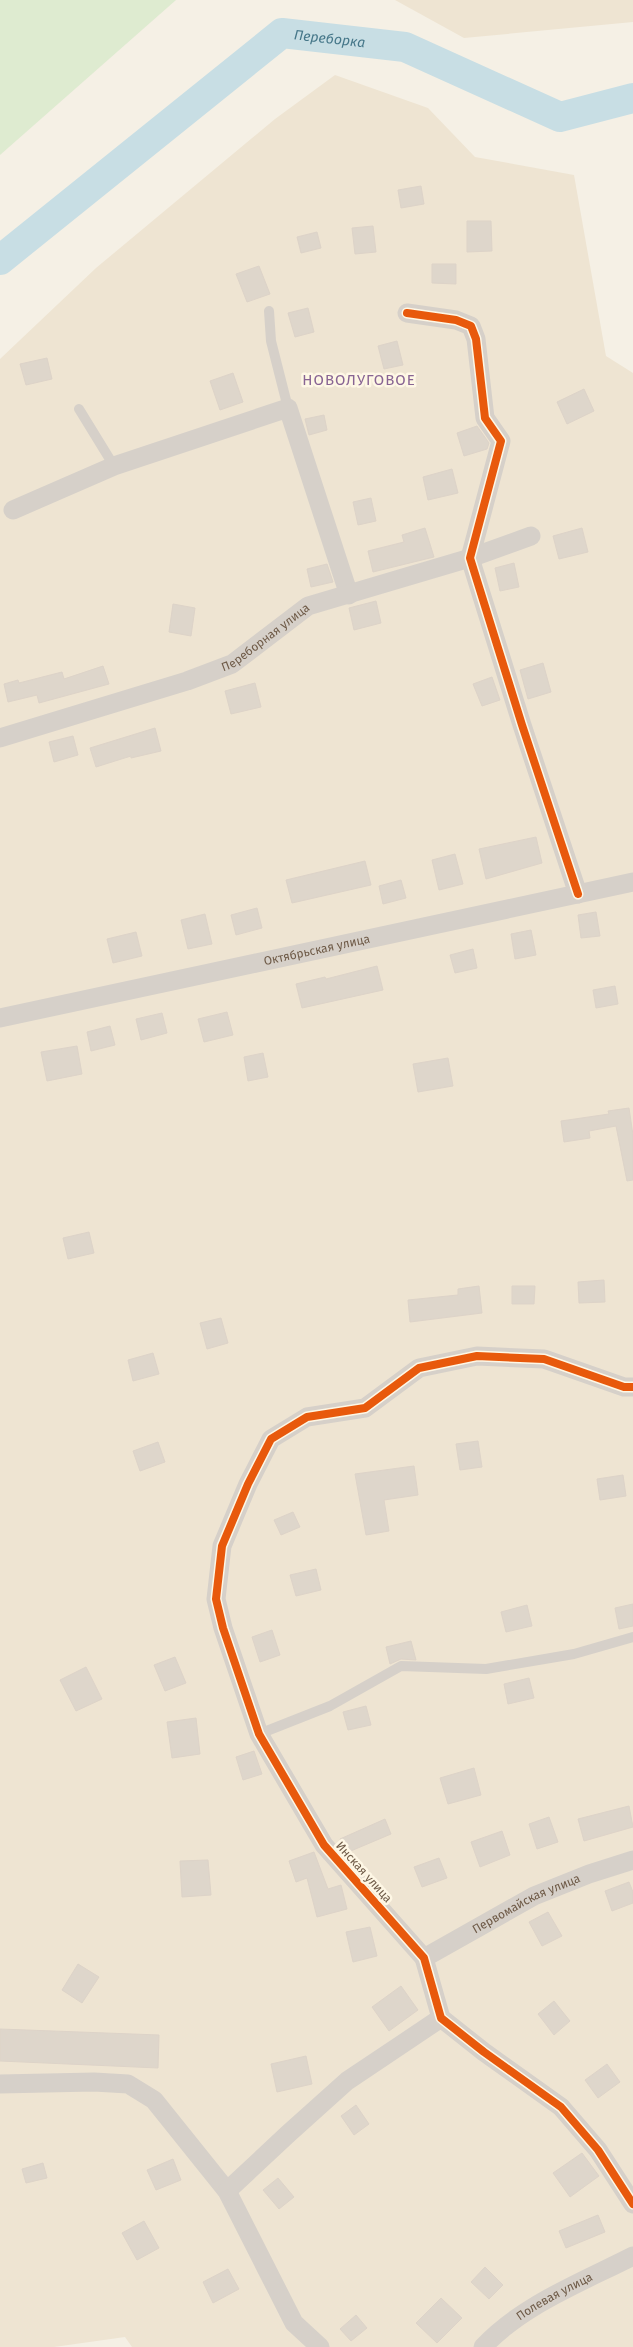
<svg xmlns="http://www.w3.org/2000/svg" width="633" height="2347" viewBox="0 0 633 2347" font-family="'Fira Sans',sans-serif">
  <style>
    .residential { fill: #eee4d2 }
    .green { fill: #deebd0 }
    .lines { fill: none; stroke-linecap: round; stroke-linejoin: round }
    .river { stroke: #c8dee4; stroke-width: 30 }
    .building { fill: #ded6cb; stroke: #ddd3c8 }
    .service { stroke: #d6d0c9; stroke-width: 10 }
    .minor { stroke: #d6d0c9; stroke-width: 19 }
    .cycleway-casing { stroke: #fef7e5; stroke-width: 11 }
    .cycleway { stroke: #e8590c; stroke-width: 8 }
    .labels { text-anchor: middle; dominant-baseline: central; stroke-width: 5; stroke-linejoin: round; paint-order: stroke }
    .street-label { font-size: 12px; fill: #6f5b48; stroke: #fef7e5 }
    .water-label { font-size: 14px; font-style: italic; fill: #467789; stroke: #fef7e5 }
    .quarter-label { font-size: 15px; letter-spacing: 1px; fill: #886493; stroke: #fef7e5 }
  </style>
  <rect width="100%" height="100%" fill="#f5f0e5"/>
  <path class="residential" d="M395 0H633V22L464 38Z
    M335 75 428 108 475 157 574 175 606 356 633 373V2347H132L125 2337 54 2347H0V359L96 268 275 119Z"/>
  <path class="green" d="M0 0H176L0 155Z"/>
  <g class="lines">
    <path class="river" id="s1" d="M0 260 282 33 405 47 560 117 633 98"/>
  </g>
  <path class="building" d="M421 186 424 204 401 208 398 190Z
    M467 221H491L492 251 467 252Z
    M373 226 376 252 355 254 352 228Z
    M317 232 321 248 301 253 297 237Z
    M432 264H456V284L432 283Z
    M259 266 270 294 247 302 236 274Z
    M308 308 314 332 295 337 288 313Z
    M397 341 403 365 384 369 378 346Z
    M47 358 52 379 26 385 20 364Z
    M233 373 243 402 220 410 210 381Z
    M584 389 594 411 567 424 557 402Z
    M324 415 327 430 309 435 305 419Z
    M477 426 489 443 487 449 464 456 457 433Z
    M452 469 458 493 428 500 423 477Z
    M371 498 376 521 358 525 353 502Z
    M425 528 434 557 373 572 368 551 404 542 402 535Z
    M582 528 588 552 559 559 553 536Z
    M514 563 519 587 500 591 495 568Z
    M327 564 333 582 311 587 307 569Z
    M376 601 381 623 354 630 349 608Z
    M173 604 195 608 191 636 169 632Z
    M543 663 551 692 528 699 520 670Z
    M103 666 109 684 39 703 37 695 8 702 4 684 18 680 19 683 62 672 64 679Z
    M492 677 500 700 482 706 473 684Z
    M255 683 261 707 231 714 225 691Z
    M155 728 161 751 131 758V756L96 767 90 748Z
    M73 736 78 755 54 762 49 742Z
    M536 837 542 863 486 879 479 849Z
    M455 854 463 884 439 890 432 860Z
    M365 861 371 885 292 903 286 880Z
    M401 880 406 898 383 904 379 886Z
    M257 908 262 928 236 935 231 915Z
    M596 912 600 936 581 938 578 915Z
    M205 914 212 944 188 949 181 920Z
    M531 930 536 955 515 959 511 934Z
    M136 932 142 956 113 963 107 939Z
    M473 949 477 968 455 973 450 955Z
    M377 966 383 990 302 1008 296 984 325 977 326 979Z
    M615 986 618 1004 596 1008 593 990Z
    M227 1012 233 1035 204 1042 198 1019Z
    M162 1013 167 1033 141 1040 136 1019Z
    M110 1026 115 1045 91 1051 87 1032Z
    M77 1046 82 1074 47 1081 41 1052Z
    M263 1053 268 1077 248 1081 244 1057Z
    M448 1058 453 1086 418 1092 413 1064Z
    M629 1108 633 1135V1180L627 1181 616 1126 589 1131 590 1138 564 1142 561 1121 609 1114 608 1111Z
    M89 1232 94 1253 68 1259 63 1238Z
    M604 1280 605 1302 579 1303 578 1282Z
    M479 1286 482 1313 410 1322 408 1300 458 1295V1289Z
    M512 1286H535L534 1304H512Z
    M221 1318 228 1343 207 1349 200 1323Z
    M153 1353 159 1374 133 1381 128 1360Z
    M478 1441 482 1467 460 1470 456 1444Z
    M158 1442 165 1462 140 1471 133 1451Z
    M414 1466 418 1495 384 1500 389 1531 366 1535 355 1474Z
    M623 1475 626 1496 600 1500 597 1479Z
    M293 1512 300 1527 281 1535 274 1520Z
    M316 1569 321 1590 296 1596 290 1575Z
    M633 1604V1626L619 1629 615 1608Z
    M527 1605 532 1626 506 1632 501 1612Z
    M272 1630 280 1655 260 1662 252 1637Z
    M411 1641 416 1660 401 1659 390 1664 386 1647Z
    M175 1657 186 1683 165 1691 154 1665Z
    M86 1667 102 1699 76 1711 60 1680Z
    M529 1678 534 1698 508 1704 504 1684Z
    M366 1706 371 1725 348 1730 343 1712Z
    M196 1718 200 1754 172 1758 167 1722Z
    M254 1751 262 1774 243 1780 236 1757Z
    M474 1768 481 1795 448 1804 440 1778Z
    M629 1806 633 1827 584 1841 578 1819Z
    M549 1817 558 1842 537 1849 529 1824Z
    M385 1819 391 1834 346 1853 340 1839Z
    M502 1831 510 1855 480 1867 471 1842Z
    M314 1852 328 1889 341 1885 347 1909 317 1917 307 1878 296 1882 289 1861Z
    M439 1858 447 1878 422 1887 414 1867Z
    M208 1860 211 1895 182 1897 180 1861Z
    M629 1882 633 1892V1903L612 1911 605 1891Z
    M548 1912 562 1936 542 1946 529 1922Z
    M370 1927 377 1956 353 1962 346 1932Z
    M78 1964 99 1977 82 2003 62 1990Z
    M401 1986 418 2010 389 2031 372 2007Z
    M554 2001 570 2021 554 2035 538 2014Z
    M0 2029 159 2035 158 2068 0 2061Z
    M306 2056 312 2084 277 2092 271 2064Z
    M607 2064 620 2082 598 2098 585 2080Z
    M356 2105 369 2124 354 2135 341 2116Z
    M582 2153 599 2176 570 2197 553 2173Z
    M173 2159 181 2180 156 2190 147 2170Z
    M43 2163 47 2178 26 2183 22 2169Z
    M278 2178 294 2197 279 2209 263 2190Z
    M598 2215 605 2232 566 2248 559 2231Z
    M144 2221 159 2248 137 2260 122 2233Z
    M485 2267 503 2285 489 2299 471 2282Z
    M228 2269 239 2289 213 2303 203 2282Z
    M441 2298 462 2318 437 2343 416 2323Z
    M356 2315 367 2328 351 2341 340 2329Z"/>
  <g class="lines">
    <path class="service" d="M269 311 271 341 288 408
      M79 409 114 466
      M259 1734 330 1706 401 1666 486 1669 574 1654 633 1637"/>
    <g class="minor">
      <path d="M407 313 456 320 471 326 476 339 485 418 501 441 470 558 522 725 578 894"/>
      <path d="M13 510 114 466 288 408 349 595"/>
      <path id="s2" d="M0 738 187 681 232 664 308 606 470 558 531 536"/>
      <path id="s3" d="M0 1018 633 882"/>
      <path d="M633 1387H624L544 1359 477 1356 419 1368 365 1408 307 1417 271 1439 248 1484 222 1546 216 1599 223 1628 259 1734 324 1845 424 1958 441 2018 484 2052 561 2107 598 2150 633 2204"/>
      <path id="s4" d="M424 1958 534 1896 589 1874 633 1860"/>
      <path d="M0 2084 94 2082 128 2084 154 2100 227 2191 294 2323 320 2347"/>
      <path d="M227 2191 288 2134 347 2081 441 2018"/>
      <path id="s5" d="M483 2347C522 2305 582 2282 633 2256"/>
    </g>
    <defs>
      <path id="cycleway" d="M407 313 456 320 471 326 476 339 485 418 501 441 470 558 522 725 578 894
        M633 1387H624L544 1359 477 1356 419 1368 365 1408 307 1417 271 1439 248 1484 222 1546 216 1599 223 1628 259 1734 324 1845 424 1958 441 2018 484 2052 561 2107 598 2150 633 2204"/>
    </defs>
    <use href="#cycleway" class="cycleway-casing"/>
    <use href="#cycleway" class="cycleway"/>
  </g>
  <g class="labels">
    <g class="street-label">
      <text stroke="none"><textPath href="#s2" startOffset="286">Переборная улица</textPath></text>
      <text stroke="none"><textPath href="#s3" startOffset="324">Октябрьская улица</textPath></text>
      <text transform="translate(364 1872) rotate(48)">Инская улица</text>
      <text stroke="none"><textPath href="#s4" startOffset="116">Первомайская улица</textPath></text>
      <text stroke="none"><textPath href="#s5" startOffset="88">Полевая улица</textPath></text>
    </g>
    <g class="water-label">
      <text stroke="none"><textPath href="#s1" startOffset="410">Переборка</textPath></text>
    </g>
    <g class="quarter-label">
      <text x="359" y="380">НОВОЛУГОВОЕ</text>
    </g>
  </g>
</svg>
